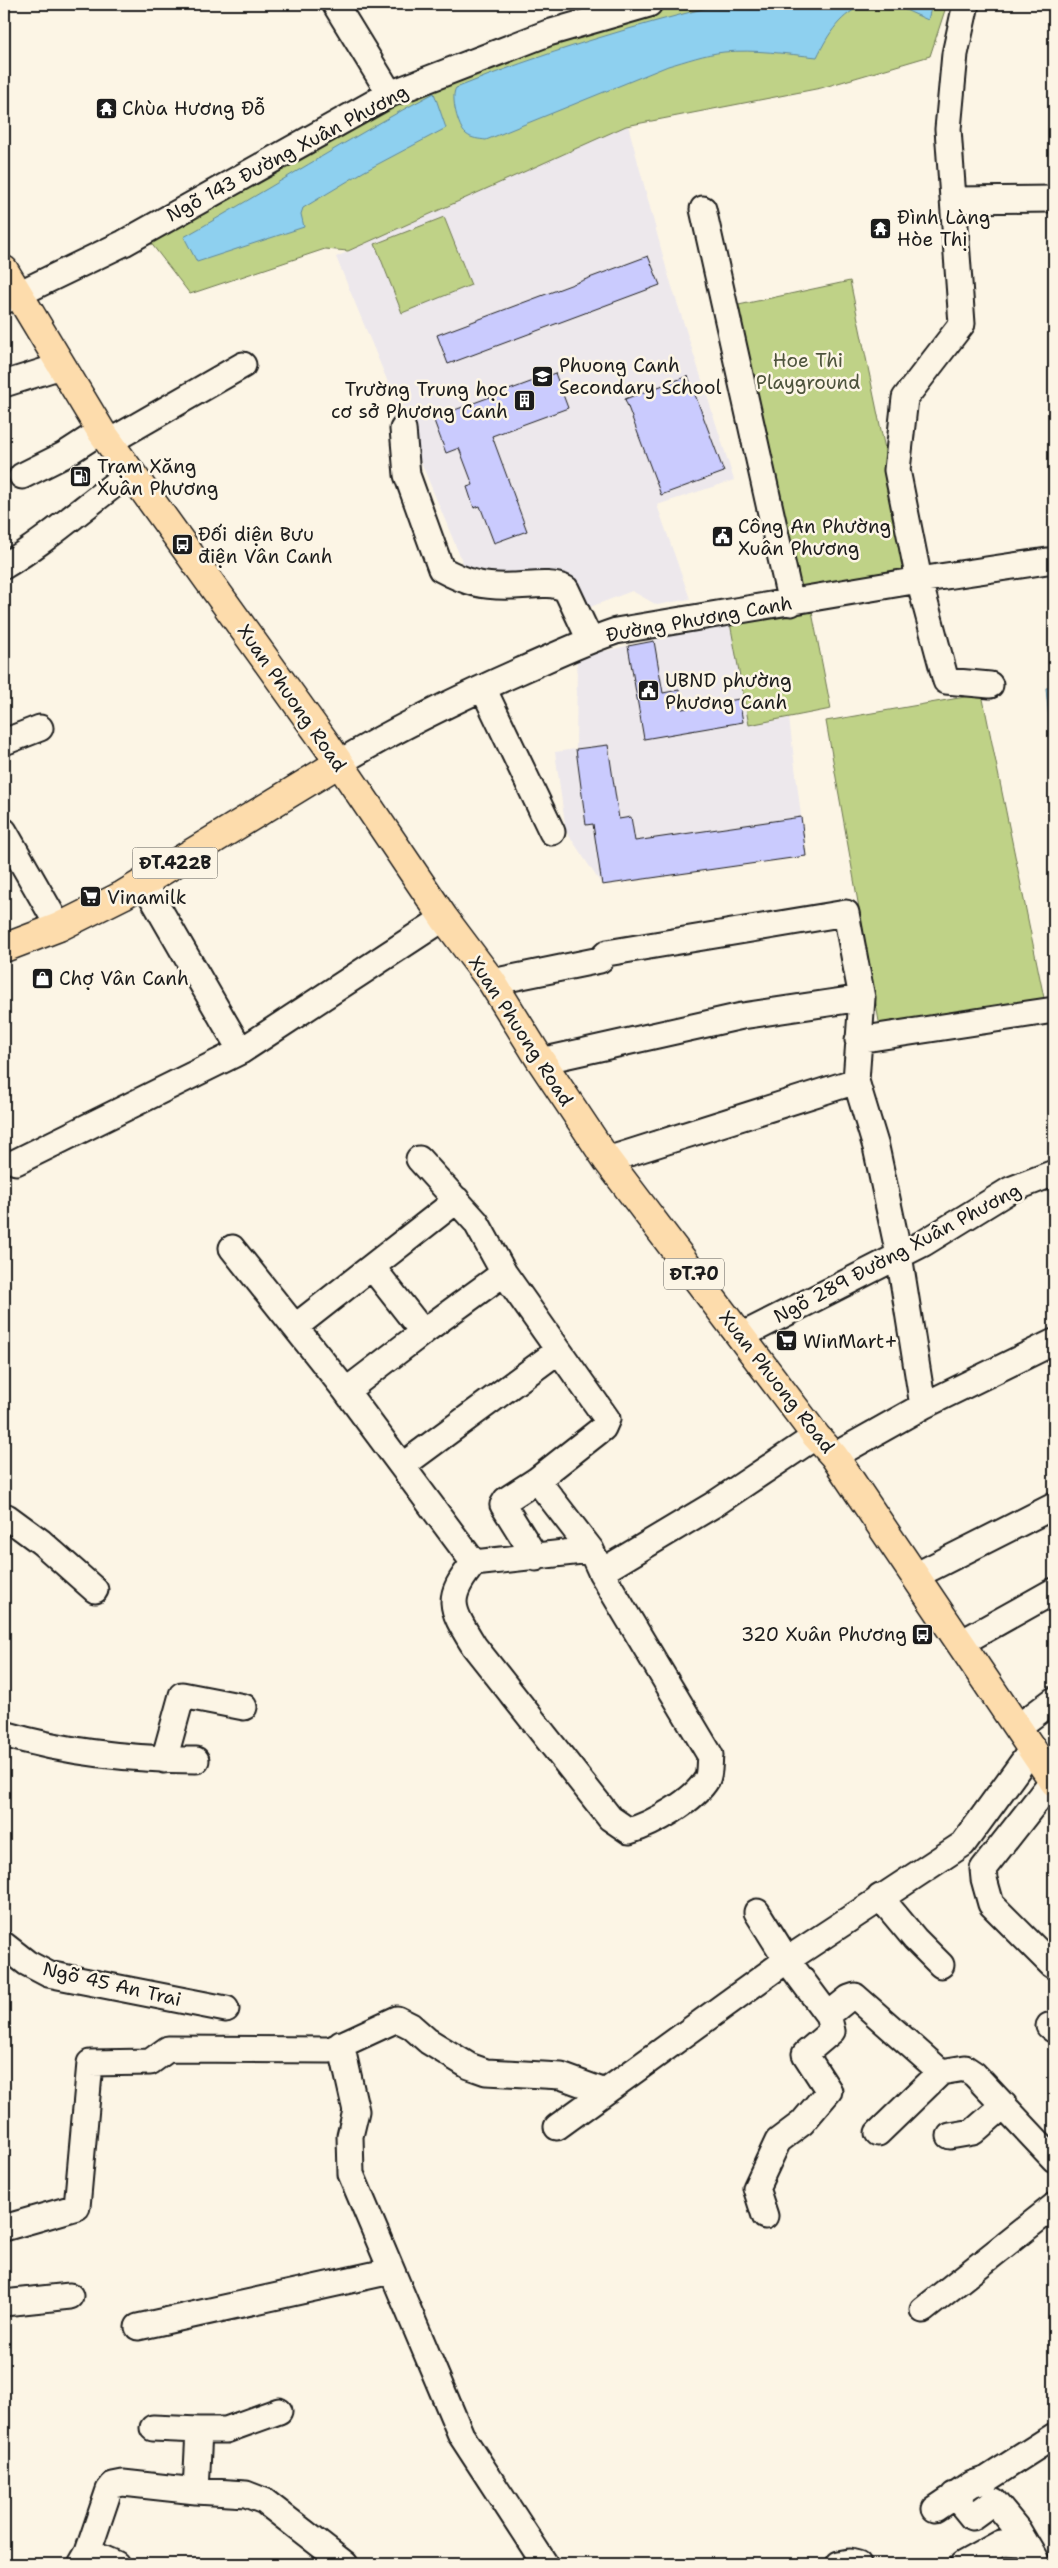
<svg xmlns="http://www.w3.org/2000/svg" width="1058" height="2568" viewBox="0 0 1058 2568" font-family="'Shantell Sans',sans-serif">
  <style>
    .built { fill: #ede8ec }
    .green { fill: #bfd287; stroke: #6e7752 }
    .water { fill: #8ed0ef; stroke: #60889b }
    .building { fill: #cacbfe; stroke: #1c1c1c }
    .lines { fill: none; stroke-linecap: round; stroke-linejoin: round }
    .minor-casing { stroke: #1c1c1c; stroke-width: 29 }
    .major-casing { stroke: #1c1c1c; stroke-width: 31 }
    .minor { stroke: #fcf5e5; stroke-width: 25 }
    .major { stroke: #fddcac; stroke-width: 28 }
    .labels { text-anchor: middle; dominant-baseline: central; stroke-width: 5; stroke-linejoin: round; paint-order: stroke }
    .shield { fill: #fcf5e5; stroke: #5f5d58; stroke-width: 1 }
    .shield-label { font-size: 18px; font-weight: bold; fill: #1c1c1c }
    .poi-label { font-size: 19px; fill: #1c1c1c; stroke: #fcf5e5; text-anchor: start }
    .street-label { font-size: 19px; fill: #1c1c1c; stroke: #fcf5e5 }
    .park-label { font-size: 19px; fill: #4d533c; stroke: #fcf5e5 }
  </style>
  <rect width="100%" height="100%" fill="#fcf5e5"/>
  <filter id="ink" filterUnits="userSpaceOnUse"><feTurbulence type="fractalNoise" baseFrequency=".02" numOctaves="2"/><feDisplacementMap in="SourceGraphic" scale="10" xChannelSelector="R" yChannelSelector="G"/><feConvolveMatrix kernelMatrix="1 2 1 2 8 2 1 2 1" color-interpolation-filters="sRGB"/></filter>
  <g filter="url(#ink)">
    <path class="built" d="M628 125 667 271 734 480 657 505 690 599 657 605 632 591 577 612 561 576 467 573 336 257Z
      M730 623 749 725 789 718 806 856 602 885 566 831 555 752 576 749 577 657Z"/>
    <path class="green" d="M661 4H947L930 56 821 88 626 126 348 251 325 249 190 294 147 238 390 99 549 34Z
      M444 217 471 285 402 313 375 244Z
      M850 281 911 574 794 598 734 306Z
      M811 607 831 709 749 725 730 623Z
      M982 694 1045 1003 880 1027 826 721Z"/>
    <path class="water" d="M723 4H866C840 14 829 33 817 57 786 54 755 49 724 52 705 54 686 61 668 66L486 140C479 139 472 139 466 134 458 128 450 96 456 88 540 54 635 25 723 4Z
      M892 4H932L928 20Z
      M434 93 446 128 363 172 303 208 301 214 304 227 197 262 184 237C268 190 349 138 434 93Z
      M1054 687V772L1046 688Z"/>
    <path class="building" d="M648 256 660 285 448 364 437 335Z
      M555 373 568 408 492 436 527 531 494 543 480 506 474 508 467 487 473 485 459 448 446 453 433 418Z
      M688 376 724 472 661 495 625 399Z
      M654 641 663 693 679 690 682 709 739 699 743 722 644 739 628 646Z
      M608 745 619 819 631 817 635 841 801 817 806 856 602 885 593 824 586 825 576 749Z"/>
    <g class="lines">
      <defs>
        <path id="minor" d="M335 4 390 94
          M966 4 955 54 948 129 962 324 905 398 897 470 919 580 946 681 990 685
          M954 200 1054 199
          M703 209 791 603
          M4 301 124 243 390 94 548 33 649 4
          M4 384 61 366
          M403 429 407 475 441 569C467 583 483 587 512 586 530 586 550 581 566 589L590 640
          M109 442 243 365
          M22 476 64 455 101 431
          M4 566C48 540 88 503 130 473
          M483 688 552 832
          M4 742 40 728
          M339 763C397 728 459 698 520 671 552 657 583 642 616 631L919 580 1054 560
          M4 831 59 927
          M144 883 241 1051
          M492 982 600 960 607 953 846 913 862 998 856 1081 876 1147 899 1255 923 1406
          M858 1040 1054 1010
          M541 1061 742 1016 862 998
          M419 1159 476 1222 504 1273 607 1419 603 1428 537 1480 506 1500 503 1505 536 1558
          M607 1160 856 1081
          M16 1162 241 1051 444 918
          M232 1248 346 1391 474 1563
          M372 1267 423 1332
          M295 1327 457 1200
          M741 1336 924 1243 1010 1190 1054 1173
          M346 1391 423 1332 504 1273
          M834 1456 923 1406 1054 1342
          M402 1466 558 1351
          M537 1480 591 1550 601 1572 710 1755C709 1762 710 1773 707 1779 694 1801 653 1824 629 1831L610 1818 474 1646C451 1608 444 1599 474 1563L591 1550
          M4 1521 7 1517 41 1542 95 1590
          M601 1572 713 1505 816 1436
          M915 1576 1054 1506
          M961 1643 1054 1591
          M1018 1727 1054 1700
          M4 1734C67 1753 130 1759 196 1760
          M164 1760 182 1695 244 1707
          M880 1897 915 1939 941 1965
          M757 1912 787 1960 828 2015 832 2031 805 2054 829 2091 802 2123 778 2141 756 2188 765 2216
          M4 1945 27 1963 48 1974 226 2009
          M1052 1965 991 1904 984 1879 983 1869 1053 1780
          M828 2015 849 1998 855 1996 941 2072
          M1049 2026 1054 2030
          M341 2044 356 2111 350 2136 351 2174 461 2435 545 2564
          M557 2127 787 1960 963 1844 1033 1748
          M878 2133 941 2072 965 2068 974 2074 1054 2159
          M950 2136 973 2132 1004 2105
          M4 2228 77 2207 90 2063 150 2062 168 2049 330 2050 397 2019 411 2026 428 2041 469 2066 486 2072 561 2076 605 2092
          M4 2303 70 2296
          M923 2310 1054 2206
          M138 2327 391 2271
          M153 2428 199 2430
          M196 2491 199 2430H226L279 2411
          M954 2495 972 2517 994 2501 1018 2530 1038 2564
          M935 2509 972 2484 987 2479 1054 2436
          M88 2552 109 2490 113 2485 123 2483 196 2491 246 2494 264 2501 345 2564
          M81 2564 88 2552 116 2564
          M839 2564 850 2562 858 2564
          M963 2564 1001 2543 1025 2544"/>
        <path id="major" d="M4 270 101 431 327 745 444 918 492 982 541 1061 607 1160 816 1436 834 1456 1054 1782
          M4 948 59 927 123 895 339 763"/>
      </defs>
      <use href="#minor" class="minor-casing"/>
      <use href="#major" class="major-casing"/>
      <use href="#minor" class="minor"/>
      <use href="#major" class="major"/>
    </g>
  </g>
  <defs>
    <symbol id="temple-square" viewBox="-11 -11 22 22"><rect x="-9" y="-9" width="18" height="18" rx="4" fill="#1c1c1c" stroke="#fcf5e5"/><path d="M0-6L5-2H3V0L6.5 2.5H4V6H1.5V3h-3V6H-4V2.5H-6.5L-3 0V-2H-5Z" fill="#fff"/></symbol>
    <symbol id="school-square" viewBox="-11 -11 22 22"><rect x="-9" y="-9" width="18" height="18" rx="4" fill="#1c1c1c" stroke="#fcf5e5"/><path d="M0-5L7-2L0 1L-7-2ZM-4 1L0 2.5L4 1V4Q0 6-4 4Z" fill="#fff"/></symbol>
    <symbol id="building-square" viewBox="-11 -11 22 22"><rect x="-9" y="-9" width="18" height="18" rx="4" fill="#1c1c1c" stroke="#fcf5e5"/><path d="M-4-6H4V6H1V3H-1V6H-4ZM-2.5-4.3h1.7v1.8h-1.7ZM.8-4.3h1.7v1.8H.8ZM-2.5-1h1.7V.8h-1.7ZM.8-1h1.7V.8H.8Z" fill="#fff"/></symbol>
    <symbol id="fuel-square" viewBox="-11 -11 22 22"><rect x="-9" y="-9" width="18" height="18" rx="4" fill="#1c1c1c" stroke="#fcf5e5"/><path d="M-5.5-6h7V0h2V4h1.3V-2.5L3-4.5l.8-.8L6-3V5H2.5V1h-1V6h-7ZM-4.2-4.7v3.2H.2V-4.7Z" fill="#fff"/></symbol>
    <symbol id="civic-square" viewBox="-11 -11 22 22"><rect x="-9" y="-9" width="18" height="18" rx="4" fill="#1c1c1c" stroke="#fcf5e5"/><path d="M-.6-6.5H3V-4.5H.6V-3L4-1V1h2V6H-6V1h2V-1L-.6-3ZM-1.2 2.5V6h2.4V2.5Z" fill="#fff"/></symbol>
    <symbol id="bus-square" viewBox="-11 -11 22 22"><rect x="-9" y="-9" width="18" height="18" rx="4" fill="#1c1c1c" stroke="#fcf5e5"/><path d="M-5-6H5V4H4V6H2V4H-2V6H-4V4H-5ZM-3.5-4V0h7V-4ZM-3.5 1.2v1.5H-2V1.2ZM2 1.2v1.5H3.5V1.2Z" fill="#fff"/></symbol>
    <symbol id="supermarket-square" viewBox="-11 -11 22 22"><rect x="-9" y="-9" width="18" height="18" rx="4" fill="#1c1c1c" stroke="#fcf5e5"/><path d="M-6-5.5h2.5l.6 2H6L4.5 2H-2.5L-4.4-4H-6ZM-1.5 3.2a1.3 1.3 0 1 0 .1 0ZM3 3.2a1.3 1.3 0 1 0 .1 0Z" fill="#fff"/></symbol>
    <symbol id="shop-square" viewBox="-11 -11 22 22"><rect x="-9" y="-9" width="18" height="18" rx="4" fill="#1c1c1c" stroke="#fcf5e5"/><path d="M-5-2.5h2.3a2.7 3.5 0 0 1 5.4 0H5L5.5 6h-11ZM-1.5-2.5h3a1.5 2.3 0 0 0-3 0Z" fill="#fff"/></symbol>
  </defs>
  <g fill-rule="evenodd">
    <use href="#temple-square" x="94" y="96" width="25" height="25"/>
    <use href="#temple-square" x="868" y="216" width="25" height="25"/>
    <use href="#school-square" x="530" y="364" width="25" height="25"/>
    <use href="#building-square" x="512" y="388" width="25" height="25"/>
    <use href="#fuel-square" x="68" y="464" width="25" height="25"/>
    <use href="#civic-square" x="710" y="524" width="25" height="25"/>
    <use href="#bus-square" x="170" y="532" width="25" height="25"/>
    <use href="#civic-square" x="636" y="678" width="25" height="25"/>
    <use href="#supermarket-square" x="78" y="884" width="25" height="25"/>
    <use href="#shop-square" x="30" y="966" width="25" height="25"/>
    <use href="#supermarket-square" x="774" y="1328" width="25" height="25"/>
    <use href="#bus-square" x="910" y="1622" width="25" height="25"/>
  </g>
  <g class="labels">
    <g class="shield">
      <rect x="132.5" y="847.5" width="85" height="31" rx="4"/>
      <rect x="664" y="1258.5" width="60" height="31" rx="4"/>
    </g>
    <g class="shield-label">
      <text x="175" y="863">ĐT.422B</text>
      <text x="694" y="1274">ĐT.70</text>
    </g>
    <g class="poi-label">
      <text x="122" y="108">Chùa Hương Đỗ</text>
      <text x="897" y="217">Đình Làng<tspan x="897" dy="22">Hòe Thị</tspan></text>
      <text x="559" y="365">Phuong Canh<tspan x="559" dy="22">Secondary School</tspan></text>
      <text x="508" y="389" text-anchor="end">Trường Trung học<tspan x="508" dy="22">cơ sở Phương Canh</tspan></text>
      <text x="97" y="466">Trạm Xăng<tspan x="97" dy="22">Xuân Phương</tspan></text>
      <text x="738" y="526">Công An Phường<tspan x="738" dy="22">Xuân Phương</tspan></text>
      <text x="198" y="534">Đối diện Bưu<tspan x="198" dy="22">điện Vân Canh</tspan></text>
      <text x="665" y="680">UBND phường<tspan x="665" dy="22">Phương Canh</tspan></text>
      <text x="107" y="897">Vinamilk</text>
      <text x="59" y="978">Chợ Vân Canh</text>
      <text x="803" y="1341">WinMart+</text>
      <text x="907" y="1634" text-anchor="end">320 Xuân Phương</text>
    </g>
    <g class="street-label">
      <text transform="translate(287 153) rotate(-28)">Ngõ 143 Đường Xuân Phương</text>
      <text transform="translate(699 619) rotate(-10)">Đường Phương Canh</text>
      <text transform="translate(292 698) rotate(55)">Xuan Phuong Road</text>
      <text transform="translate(521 1031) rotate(57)">Xuan Phuong Road</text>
      <text transform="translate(897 1253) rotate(-28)">Ngõ 289 Đường Xuân Phương</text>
      <text transform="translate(777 1382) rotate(52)">Xuan Phuong Road</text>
      <text transform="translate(112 1984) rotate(13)">Ngõ 45 An Trai</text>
    </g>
    <g class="park-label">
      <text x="808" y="360">Hoe Thi<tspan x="808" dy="22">Playground</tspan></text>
    </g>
  </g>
  <rect width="1058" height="2568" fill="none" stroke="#fcf5e5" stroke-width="20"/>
  <rect x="10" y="10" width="1038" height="2548" fill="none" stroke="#1c1c1c" stroke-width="2" filter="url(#ink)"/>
</svg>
